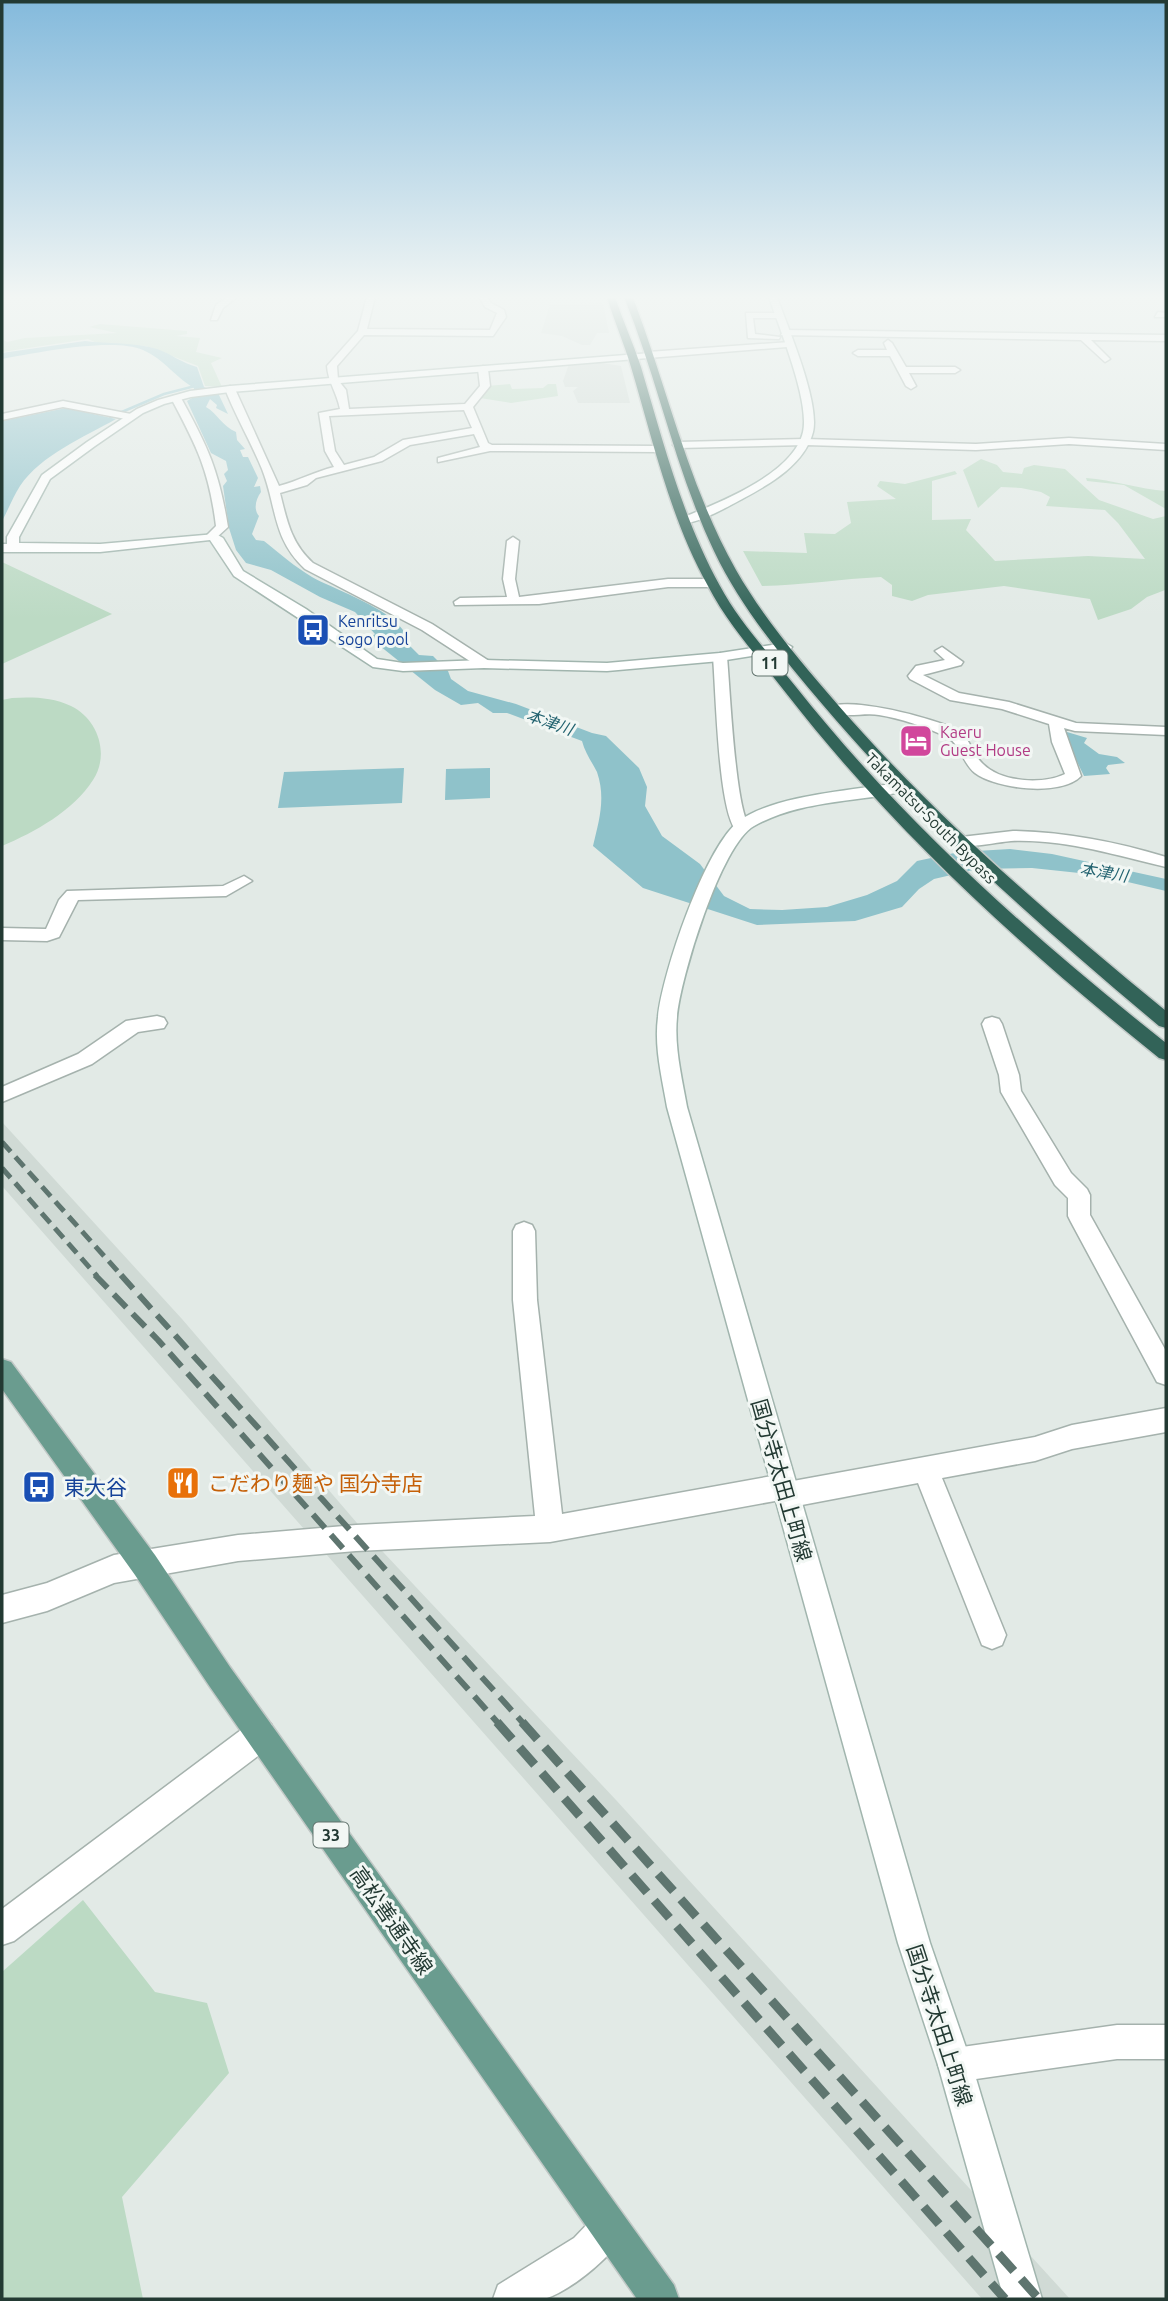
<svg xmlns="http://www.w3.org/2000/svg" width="1168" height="2301" viewBox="0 0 1168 2301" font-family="Ubuntu,'Noto Sans JP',sans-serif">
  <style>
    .built { fill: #d0dad5 }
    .green { fill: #bcdac4 }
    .water { fill: #8fc2ca }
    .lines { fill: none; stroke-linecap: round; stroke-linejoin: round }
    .stream { stroke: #8fc2ca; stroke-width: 2.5 }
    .street-casing { stroke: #a5b2ad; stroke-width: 3 }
    .secondary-casing { stroke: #a1b5ae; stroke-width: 3 }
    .primary-casing { stroke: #c1c8c6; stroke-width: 3 }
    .highway-casing { stroke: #c1c8c6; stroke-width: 3 }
    .street { fill: #fff; fill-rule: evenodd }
    .secondary { fill: #fff; fill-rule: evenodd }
    .primary { fill: #6a9c8f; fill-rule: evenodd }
    .highway { fill: #326358; fill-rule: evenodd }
    .rail-far2 { stroke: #5e756f; stroke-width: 5; stroke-dasharray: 13 7; stroke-linecap: butt }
    .rail-far1 { stroke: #5e756f; stroke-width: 6; stroke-dasharray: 18 9; stroke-linecap: butt }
    .rail { stroke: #5e756f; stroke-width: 9; stroke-dasharray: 23 11; stroke-linecap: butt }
    .labels { text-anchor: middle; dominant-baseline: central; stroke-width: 6; stroke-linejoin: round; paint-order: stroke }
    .far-transit-label { font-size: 16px; fill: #164399; stroke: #f2f7f4; text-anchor: start }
    .shield { fill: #f2f7f4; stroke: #61736d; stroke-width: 2 }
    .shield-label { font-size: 16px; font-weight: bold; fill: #233a33 }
    .far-water-label { font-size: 16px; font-style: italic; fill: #236370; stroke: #f2f7f4 }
    .far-hotel-label { font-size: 16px; fill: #b23c85; stroke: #f2f7f4; text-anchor: start }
    .far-street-label { font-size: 16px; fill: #233a33; stroke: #f2f7f4 }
    .near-street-label { font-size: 21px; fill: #233a33; stroke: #f2f7f4 }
    .near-food-label { font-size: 21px; fill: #c56008; stroke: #f2f7f4; text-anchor: start }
    .near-transit-label { font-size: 21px; fill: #164399; stroke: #f2f7f4; text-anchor: start }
  </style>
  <rect width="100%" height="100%" fill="#e2eae6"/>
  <path class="built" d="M603 303 609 333H597L590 345H582L562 336 541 333 550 305Z
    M597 362 621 366 630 403H578L573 391 578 387H565L563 381 569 364Z
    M2 1122 182 1319 369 1537 616 1800 1070 2299H982L2 1186Z"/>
  <path class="green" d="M100 324 187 331V334L176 336 200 338 196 352 222 358 211 363 222 387 205 386 198 366 146 346 99 344 88 339 2 352V339L7 342 25 338 117 333 89 327Z
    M510 384 512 389 543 388 548 384H556L558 396 511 403 480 398 487 386Z
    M981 459 997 465 1003 472 1022 474 1024 468 1034 465 1065 469 1099 500 1153 519 1166 516 1165 590 1147 597 1131 609 1098 620 1090 599 1004 586 928 595 912 601 892 596V585L881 577C841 579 803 585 762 586L743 551 807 553 804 533 835 534 851 523 847 502 896 499 877 486 880 481 905 484 955 471 957 474 932 481V520L971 519 966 530 995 561 1088 556 1145 559 1118 523 1105 510 1046 506 1050 497 1041 492 1021 488 1001 487 978 508 963 470Z
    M1086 478C1113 480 1139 489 1166 491V509L1124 485 1087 481Z
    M2 562 112 614 2 664Z
    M12 698C32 697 52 697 71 706 98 719 110 754 93 780 73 811 35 832 2 846V700Z
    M83 1900 155 1992 207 2003 229 2073 122 2197 143 2299H2V1972Z"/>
  <path class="water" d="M85 341C108 344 134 342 157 349 171 354 182 363 197 367L204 387 219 395 228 414 216 408 217 405 210 399 206 407C218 414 222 426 236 432L237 440 245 449 240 450 243 457H248L258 478 254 487 260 486 261 492C256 499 253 509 259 516L252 534 256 540 264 541C279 553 295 567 312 577 339 592 407 613 410 646L419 655 433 656 448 671 451 679 468 691 516 704 592 733 606 736 639 768 647 787 645 806 662 836 700 864 724 896 750 909 782 910 827 907 867 895 897 881 917 861 959 852 1010 849 1052 854 1166 879V891L1098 875 1032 868 977 869 934 879 919 889 902 907 855 921 757 925 643 888 593 846C599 821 606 798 597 772 592 762 585 753 582 741L507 713H493L478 703 461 705 435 690 370 638 375 634 355 612 320 597 271 570 246 563 236 550 229 528 223 486 227 481 224 474 228 470 226 461 211 453 187 401 192 398 194 388C175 377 165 360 143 350 113 337 35 353 2 359V353Z
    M66 408 116 419C84 437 41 455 20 486 13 497 8 510 2 521V421Z
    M1067 732 1087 738 1084 743 1099 754 1117 757 1125 763 1108 765 1106 768 1110 774 1084 776 1065 737Z
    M404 768 402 803 278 808 284 772Z
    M490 768V798L445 800 446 769Z"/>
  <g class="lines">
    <path class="stream" d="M110 417 164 394 199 385"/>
    <defs>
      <path id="street" d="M228 297H237L223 308 217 320H211L216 305Z
        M367 297H375L367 329 490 330 497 313 485 307 479 297H487L491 303 504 310 506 317 493 336 364 335 337 366 338 380 346 390 349 409 465 404 480 386 478 369 483 366 488 369 490 386 473 407 488 443 492 445 658 446 663 449 658 452 490 451 438 462V458L480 447 474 434 410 445 382 461 316 478 307 485 280 493C287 521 291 543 313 563L432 624 489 661V667H479L422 630 305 569C272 538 277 507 262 469 251 442 236 417 225 389L230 386 235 389 279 486C298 481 314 472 334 467L325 451 319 413 340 409C337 393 328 382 327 366L358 331ZM464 410 472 428 403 440 374 457 344 465 335 451 329 416Z
        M1158 312 1166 313V317H1155Z
        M746 313H781L778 318H753L755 334 780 337 779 339 748 338Z
        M784 330 1166 335V341L1091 340 1110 359 1105 362 1081 340 781 335Z
        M888 340 892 343 906 367H955L960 370 955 373H909L916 386 911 389 906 386 890 356H858L853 353 858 350H887L884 343Z
        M790 342V346L787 347 648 358 643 355 648 352Z
        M173 396 181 398C208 447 219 471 228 527L216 538 206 536 216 526C209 470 197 447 171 398Z
        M63 401 131 414 136 417 131 420 63 407 2 420V414Z
        M1069 438 1166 444V450L1069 444 976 450 806 445 678 448 673 445 678 442 805 439 976 444Z
        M513 537 519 541 515 579 519 597 668 579H712L718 583 712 587H668L539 604 455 605 454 602 460 598 507 597 503 579 507 541Z
        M942 647 963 662 961 665 923 675 959 693 1009 702 1076 723 1166 727V735L1075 731 1064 728 1081 776C1061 797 996 789 975 773 962 763 960 742 945 736 926 727 899 718 879 715 864 712 838 720 827 709 844 694 936 719 957 730 970 737 972 754 983 764 1001 782 1042 785 1065 774L1052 742 1049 724 1002 709 950 700 910 679 908 676 916 666 945 660 935 651Z
        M720 653 727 657C730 689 735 805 749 826L741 831 735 829C718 805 716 693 713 657Z
        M1013 831C1066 832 1116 842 1166 857V867C1114 855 1065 839 1011 841 997 842 961 851 953 842L961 837Z
        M244 876 252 881 226 896 78 900 59 937 47 941 2 940V928L46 929 59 900 67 891 223 886Z
        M157 1016 164 1018 167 1023 164 1028 138 1032 92 1064 2 1102V1087L78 1054 126 1021Z
        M992 1017 999 1019 1002 1024 1019 1075 1021 1091 1071 1173 1087 1189 1090 1195V1215L1166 1351V1385L1157 1382 1071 1222 1068 1216V1198L1055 1185 1001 1092 999 1075 982 1024 985 1019Z
        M524 1222 532 1225 535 1231 537 1300 562 1514 783 1474 793 1481 1035 1437 1072 1425 1166 1408V1432L1072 1449 1035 1461 942 1478 1006 1635 1002 1645 992 1649 982 1645 918 1483 786 1508 775 1501 550 1542 356 1551 238 1561 114 1583 47 1611 2 1623V1595L47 1583 114 1555 238 1535 356 1525 535 1516 513 1300V1231L516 1225Z
        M260 1720 271 1724 275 1735 271 1746 14 1941 2 1945V1909L249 1724Z
        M1117 2025H1166V2059H1117L955 2082 943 2077 938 2065 943 2053 955 2048Z
        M609 2209 622 2215 628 2228C617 2253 573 2289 547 2298 533 2301 508 2299 493 2299L498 2285 574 2238 596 2215Z"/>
      <path id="secondary" d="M769 297H777C788 328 820 402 813 432 805 464 770 484 744 498 729 506 695 526 679 523V519C716 504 793 475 803 432 810 401 779 328 769 297Z
        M651 353V357L648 358 230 392 191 397 164 404 143 413 95 446 50 479 19 537V543L100 544 216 534 223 538 243 571 306 609 377 659 403 663 484 660 607 663 720 653 785 643 792 647 790 650 720 661 607 671 484 668 403 671 373 667 234 576 210 540 100 552H2V544H7V537L42 475 87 442 137 409 158 400 190 391 230 386Z
        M904 782 909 784 912 787 909 790C858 803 802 799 754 826 721 844 680 979 677 1017 674 1047 682 1078 687 1107L930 1943 972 2065 1042 2299H1004L938 2065 898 1943 667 1107C662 1078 654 1047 658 1017 662 974 705 847 739 821 776 794 858 790 904 782Z"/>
      <path id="primary" d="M2 1359 11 1362 155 1555 230 1667 674 2285 679 2299H637L210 1687 135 1575 2 1389Z"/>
      <path id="highway" d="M607 297H615C623 321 633 343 641 367 663 441 682 517 720 586 740 623 770 655 796 687 904 823 1031 936 1166 1043V1060L1159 1058C1022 948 894 832 786 693 759 658 728 625 708 586 670 518 653 441 631 367 624 343 614 321 607 297Z
        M624 297H632L635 303C668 391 689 487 736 570 764 619 801 662 838 705 936 818 1050 916 1166 1011V1028L1159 1026C1040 926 924 824 823 705 783 658 741 608 714 551 675 469 658 380 624 297Z"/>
    </defs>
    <use href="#street" class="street-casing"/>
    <use href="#secondary" class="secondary-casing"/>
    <use href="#primary" class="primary-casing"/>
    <use href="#highway" class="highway-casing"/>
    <use href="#street" class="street"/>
    <use href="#secondary" class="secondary"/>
    <use href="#primary" class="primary"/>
    <use href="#highway" class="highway"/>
    <path class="rail-far2" d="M2 1142 122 1276
      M2 1168 97 1276"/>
    <path class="rail-far1" d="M95 1275 158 1340 498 1723
      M121 1275 523 1723"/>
    <path class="rail" d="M497 1722 1005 2299
      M522 1722 1039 2299"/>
  </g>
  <linearGradient id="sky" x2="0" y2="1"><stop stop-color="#84badc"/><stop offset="0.48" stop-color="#f2f6f4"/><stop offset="1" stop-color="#f2f6f4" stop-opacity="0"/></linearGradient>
  <rect width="1168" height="619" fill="url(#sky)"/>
  <defs>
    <symbol id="bus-square" viewBox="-11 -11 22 22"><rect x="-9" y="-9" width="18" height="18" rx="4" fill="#1a4fb4" stroke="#f2f7f4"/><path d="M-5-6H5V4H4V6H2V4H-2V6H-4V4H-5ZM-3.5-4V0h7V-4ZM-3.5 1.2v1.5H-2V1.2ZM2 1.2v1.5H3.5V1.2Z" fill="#fff"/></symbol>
    <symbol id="hotel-square" viewBox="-11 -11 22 22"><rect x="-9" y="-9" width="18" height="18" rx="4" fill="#d1479c" stroke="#f2f7f4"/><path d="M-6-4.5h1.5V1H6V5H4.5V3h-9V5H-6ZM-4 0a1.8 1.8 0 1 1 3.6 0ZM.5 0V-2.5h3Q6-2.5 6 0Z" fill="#fff"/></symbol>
    <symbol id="restaurant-square" viewBox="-11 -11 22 22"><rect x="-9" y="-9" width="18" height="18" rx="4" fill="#e8710a" stroke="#f2f7f4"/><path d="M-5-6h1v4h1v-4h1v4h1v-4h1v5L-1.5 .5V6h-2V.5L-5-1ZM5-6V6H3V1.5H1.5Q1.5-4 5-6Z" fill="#fff"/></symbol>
  </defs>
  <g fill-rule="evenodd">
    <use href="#bus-square" x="294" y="611" width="38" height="38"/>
    <use href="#hotel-square" x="897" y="722" width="38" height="38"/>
    <use href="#restaurant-square" x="164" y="1464" width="38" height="38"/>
    <use href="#bus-square" x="20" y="1468" width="38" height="38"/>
  </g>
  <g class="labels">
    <g class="far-transit-label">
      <text x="338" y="621">Kenritsu<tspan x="338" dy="18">sogo pool</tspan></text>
    </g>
    <g class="shield">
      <rect x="752.5" y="650.5" width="35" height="25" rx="5"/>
      <rect x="313.5" y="1822.5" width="35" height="25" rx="5"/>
    </g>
    <g class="shield-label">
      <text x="770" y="663">11</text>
      <text x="331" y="1835">33</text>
    </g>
    <g class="far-water-label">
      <text transform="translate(550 722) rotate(19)">本津川</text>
      <text transform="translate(1104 872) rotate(9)">本津川</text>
    </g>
    <g class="far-hotel-label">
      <text x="940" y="732">Kaeru<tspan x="940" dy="18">Guest House</tspan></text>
    </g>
    <g class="far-street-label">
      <text transform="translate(931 818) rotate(45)">Takamatsu-South Bypass</text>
    </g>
    <g class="near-street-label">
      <text transform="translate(782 1480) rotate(74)">国分寺太田上町線</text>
      <text transform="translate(392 1920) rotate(55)">高松善通寺線</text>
      <text transform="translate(940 2025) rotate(72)">国分寺太田上町線</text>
    </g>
    <g class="near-food-label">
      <text x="208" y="1483">こだわり麺や 国分寺店</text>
    </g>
    <g class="near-transit-label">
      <text x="64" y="1487">東大谷</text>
    </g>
  </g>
  <rect width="1168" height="2301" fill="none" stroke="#233a33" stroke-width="7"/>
</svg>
